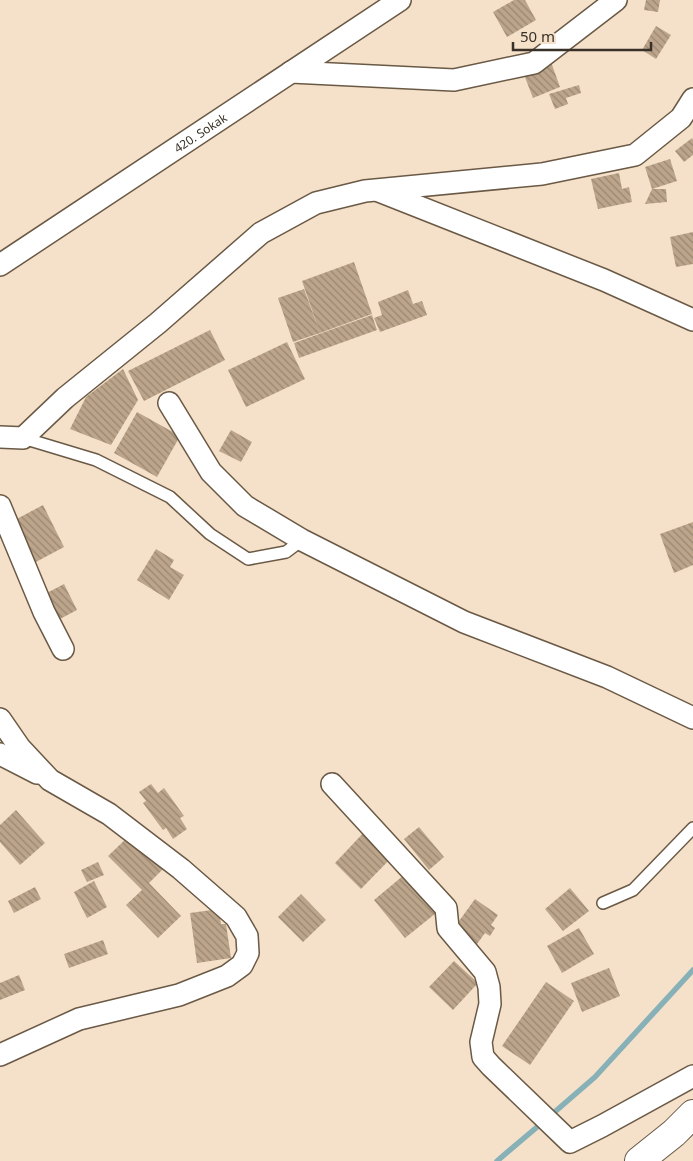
<svg xmlns="http://www.w3.org/2000/svg" width="693" height="1161" viewBox="0 0 693 1161" font-family="'Noto Sans',sans-serif">
  <style>
    .lines { fill: none; stroke-linecap: round; stroke-linejoin: round }
    .stream { stroke: #87b1b7; stroke-width: 5.5 }
    .building { fill: url(#building-back-hatch) }
    .service-casing { stroke: #6a5945; stroke-width: 14 }
    .minor-casing { stroke: #6a5945; stroke-width: 24 }
    .tertiary-casing { stroke: #6a5945; stroke-width: 30 }
    .service { stroke: #fff; stroke-width: 11 }
    .minor { stroke: #fff; stroke-width: 21 }
    .tertiary { stroke: #fff; stroke-width: 28 }
    .labels { text-anchor: middle; dominant-baseline: central; stroke-width: 4; stroke-linejoin: round; paint-order: stroke }
    .street-label { font-size: 12px; fill: #393128; stroke: #f5e1ca }
  </style>
  <defs>
    <pattern id="building-back-hatch" width="6" height="6" patternUnits="userSpaceOnUse" patternTransform="scale(1.25)"><rect width="6" height="6" fill="#bca58b"/><path d="M-1 5l2 2M0 0l6 6M5-1l2 2" fill="none" stroke="#9a8772"/></pattern>
  </defs>
  <rect width="100%" height="100%" fill="#f5e1ca"/>
  <g class="lines">
    <path class="stream" d="M550 1116 595 1077 693 970
      M497 1161 543 1122"/>
  </g>
  <path class="building" d="M514 0H525L536 20 507 37 493 12Z
    M646 0H660L658 12 644 10Z
    M656 26 671 35 656 59 642 50Z
    M551 62 560 87 533 98 523 72Z
    M579 85 581 93 566 98 568 104 555 109 549 94Z
    M692 138 693 140V155L684 162 675 151Z
    M670 159 677 181 652 189 645 167Z
    M619 173 622 189 629 187 632 202 598 209 591 179Z
    M652 189H666L667 202 645 204Z
    M693 232V264L676 267 670 237Z
    M354 262 372 314 320 333 302 281Z
    M304 289 320 333 293 342 278 298Z
    M408 290 413 304 422 301 427 315 380 332 374 318 382 315 378 302Z
    M372 315 377 330 299 358 294 343Z
    M210 330 225 360 144 401 128 371Z
    M287 342 305 379 246 407 228 370Z
    M123 369 138 400 111 445 70 429 86 397Z
    M137 412 180 436 157 477 114 453Z
    M231 430 252 442 241 462 219 451Z
    M43 505 64 547 34 563 13 521Z
    M693 522V565L674 573 660 534Z
    M156 549 174 560 170 567 184 575 169 600 137 580Z
    M64 584 77 610 58 620 45 594Z
    M151 784 158 793 164 788 184 816 180 818 187 829 173 839 166 828 163 830 143 803 146 801 139 792Z
    M16 810 45 843 20 865 0 842V825Z
    M419 827 444 857 429 870 404 839Z
    M367 829 394 855 361 889 335 863Z
    M130 835 163 869 149 883 181 916 158 938 126 905 142 890 108 856Z
    M98 862 104 875 87 882 81 870Z
    M410 870 441 909 405 938 374 900Z
    M94 881 107 907 87 918 74 892Z
    M35 887 41 899 14 913 8 901Z
    M570 888 589 911 563 931 545 909Z
    M301 894 326 920 303 942 278 917Z
    M475 899 498 915 491 925 495 928 490 936 485 933 477 944 454 928Z
    M219 909 221 924H226L231 958 197 963 190 913Z
    M579 928 594 954 562 973 547 946Z
    M103 940 108 954 69 968 64 954Z
    M454 961 478 983 453 1010 429 987Z
    M609 968 620 996 582 1012 571 983Z
    M19 975 25 990 0 1000V983Z
    M546 982 574 1001 530 1065 502 1046Z"/>
  <g class="lines">
    <defs>
      <path id="service" d="M23 438 96 460 170 497 210 534 248 559 286 552 302 540
        M603 903 633 890 693 828"/>
      <g id="minor">
        <path d="M291 72 454 80 534 63 616 0"/>
        <path d="M379 191 604 280 693 320"/>
        <path id="s1" d="M0 265 400 0"/>
        <path d="M169 403 211 472 245 506 302 540 464 622 607 677 693 718"/>
        <path d="M0 437 23 438 65 398 158 323 261 233 316 203 365 191 542 174 635 155 681 118 693 99"/>
        <path d="M0 506 44 612 63 649"/>
        <path d="M0 719 20 748 50 780 109 814 181 869 236 917 247 936 248 953 242 965 227 976 179 995 79 1019 0 1055"/>
        <path d="M0 754 37 773"/>
        <path d="M332 784 446 908 448 928 485 972 489 987 490 1004 481 1042 483 1057 491 1066 570 1142 602 1126 693 1076"/>
      </g>
      <path id="tertiary" d="M639 1161 674 1133 693 1114"/>
    </defs>
    <use href="#service" class="service-casing"/>
    <use href="#minor" class="minor-casing"/>
    <use href="#tertiary" class="tertiary-casing"/>
    <use href="#service" class="service"/>
    <use href="#minor" class="minor"/>
    <use href="#tertiary" class="tertiary"/>
  </g>
  <g class="labels">
    <g class="street-label">
      <text stroke="none"><textPath href="#s1" startOffset="240">420. Sokak</textPath></text>
    </g>
  </g>
  <path d="M513 42v8h138v-8" fill="none" stroke="#393128" stroke-width="2.5"/>
  <text x="520" y="42" font-size="15" fill="#393128" stroke="#f5e1ca" stroke-width="4" paint-order="stroke">50 m</text>
</svg>
